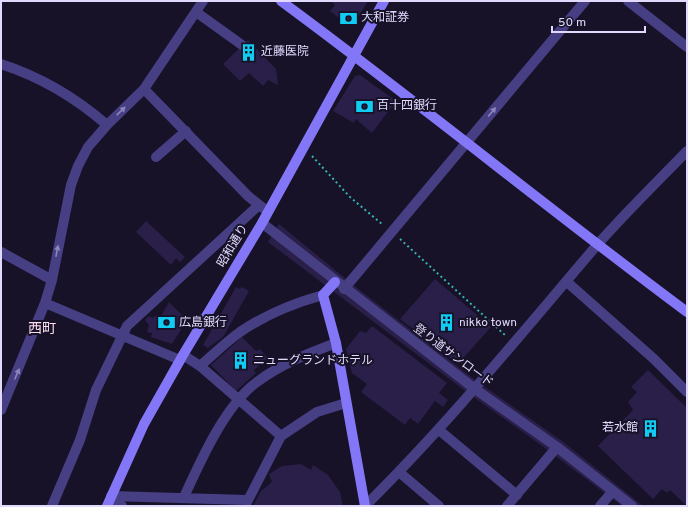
<svg xmlns="http://www.w3.org/2000/svg" width="688" height="507" viewBox="0 0 688 507" font-family="Overpass,'Noto Sans JP',sans-serif">
  <style>
    .building { fill: #2a1f48 }
    .lines { fill: none; stroke-linecap: round; stroke-linejoin: round }
    .path { stroke: #37b3b5; stroke-width: 2; stroke-dasharray: 2 3; stroke-linecap: butt }
    .street { stroke: #473f84; stroke-width: 10 }
    .secondary { stroke: #8377f8; stroke-width: 10 }
    .oneway { fill: #8c85ba }
    .labels { text-anchor: middle; dominant-baseline: central; stroke-width: 4; stroke-linejoin: round; paint-order: stroke }
    .poi-label { font-size: 12px; fill: #e1dafd; stroke: #171228; text-anchor: start }
    .street-label { font-size: 12px; fill: #e1dafd; stroke: #171228 }
    .quarter-label { font-size: 14px; fill: #fddcef; stroke: #171228 }
  </style>
  <rect width="100%" height="100%" fill="#171228"/>
  <path class="building" d="M333 1H368L354 24 348 25 330 11 335 5 332 2Z
    M248 40 276 69 278 85 268 80 263 86 249 73 240 81 223 64Z
    M360 75 396 101 372 133 356 119 354 123 333 111 355 76Z
    M146 221 185 257 180 262 176 258 171 265 136 232Z
    M279 224 352 284 475 380 562 441 643 506H622L545 448 464 390 268 242Z
    M435 279 491 327 458 364 400 319Z
    M236 287 240 289 242 287 249 291 223 337 208 348 203 345Z
    M169 302 187 320 172 344 151 337 152 333 147 332 149 325 145 320 149 316 153 318 155 316 160 318Z
    M372 326 447 383 439 393 448 400 443 407 435 401 418 424 410 418 405 425 361 392 367 384 352 373 346 349 360 331 366 333Z
    M242 337 256 351 260 349 268 358 254 370 256 373 236 391 211 365Z
    M648 370 687 408V506L670 490 667 493 662 489 653 499 598 446 633 410 628 402 637 392 631 387Z
    M301 464 311 470 313 465 328 475 340 492 343 506H253L261 491 272 482 269 474 282 466Z"/>
  <g class="lines">
    <path class="path" d="M312 156 350 197 383 225
      M400 239 506 336"/>
    <path class="street" d="M628 1 687 47
      M196 12 242 45
      M1 64C41 77 75 97 107 125
      M144 89 248 196 263 208
      M156 157 186 131
      M262 223 475 389 557 447 632 506
      M1 252 52 280
      M567 282 654 359 687 392
      M344 289 585 1
      M45 303 180 360
      M183 355 200 366 281 436
      M200 366C213 355 226 342 240 332 265 315 294 303 323 295
      M1 410 45 303 52 280 71 185 78 166 88 147 107 125 144 89 203 1
      M439 430 517 495
      M399 472 439 506
      M111 496 247 500
      M111 496 122 506
      M184 497C200 462 225 405 257 382 281 364 307 354 336 343
      M52 506 80 440 96 390 127 326 259 205
      M245 506 281 436 317 412 346 403
      M365 506C448 424 521 334 597 245 625 213 657 182 687 151
      M507 506 557 447
      M600 506 613 491"/>
    <path class="secondary" d="M281 1C418 102 550 210 687 312
      M335 282 323 295 336 343 365 506
      M107 506 144 424 183 355 262 223 384 1"/>
  </g>
  <defs><path id="oneway-solid" d="M-6-.8H1V-3.2L6.5 0L1 3.2V.8H-6Z"/></defs>
  <g class="oneway">
    <use href="#oneway-solid" transform="translate(121 111) rotate(-43)"/>
    <use href="#oneway-solid" transform="translate(492 112) rotate(-50)"/>
    <use href="#oneway-solid" transform="translate(57 251) rotate(-79)"/>
    <use href="#oneway-solid" transform="translate(17 374) rotate(-66)"/>
  </g>
  <defs>
    <symbol id="bank-bare" viewBox="-9 -9 18 18"><path d="M-6-4H6V4H-6ZM0-2.3a2.3 2.3 0 1 0 0 4.6a2.3 2.3 0 1 0 0-4.6Z" fill="#11ccf2" stroke="#171228" stroke-width="2.5" paint-order="stroke"/></symbol>
    <symbol id="building-bare" viewBox="-9 -9 18 18"><path d="M-4-6H4V6H1V3H-1V6H-4ZM-2.5-4.3h1.7v1.8h-1.7ZM.8-4.3h1.7v1.8H.8ZM-2.5-1h1.7V.8h-1.7ZM.8-1h1.7V.8H.8Z" fill="#11ccf2" stroke="#171228" stroke-width="2.5" paint-order="stroke"/></symbol>
  </defs>
  <g fill-rule="evenodd">
    <use href="#bank-bare" x="336" y="6" width="25" height="25"/>
    <use href="#building-bare" x="236" y="40" width="25" height="25"/>
    <use href="#bank-bare" x="352" y="94" width="25" height="25"/>
    <use href="#bank-bare" x="154" y="310" width="25" height="25"/>
    <use href="#building-bare" x="434" y="310" width="25" height="25"/>
    <use href="#building-bare" x="228" y="348" width="25" height="25"/>
    <use href="#building-bare" x="638" y="416" width="25" height="25"/>
  </g>
  <g class="labels">
    <g class="poi-label">
      <text x="361" y="18">大和証券</text>
      <text x="261" y="52">近藤医院</text>
      <text x="377" y="106">百十四銀行</text>
      <text x="179" y="323">広島銀行</text>
      <text x="459" y="323">nikko town</text>
      <text x="253" y="361">ニューグランドホテル</text>
      <text x="638" y="428" text-anchor="end">若水館</text>
    </g>
    <g class="street-label">
      <text transform="translate(233 246) rotate(-59)">昭和通り</text>
      <text transform="translate(453 356) rotate(37)">登り道サンロード</text>
    </g>
    <g class="quarter-label">
      <text x="42" y="329">西町</text>
    </g>
  </g>
  <rect width="688" height="507" fill="none" stroke="#e1dafd" stroke-width="4"/>
  <path d="M552 26v6h93v-6" fill="none" stroke="#e1dafd" stroke-width="2"/>
  <text x="558" y="26" font-size="12" fill="#e1dafd" stroke="#171228" stroke-width="3" paint-order="stroke">50 m</text>
</svg>
